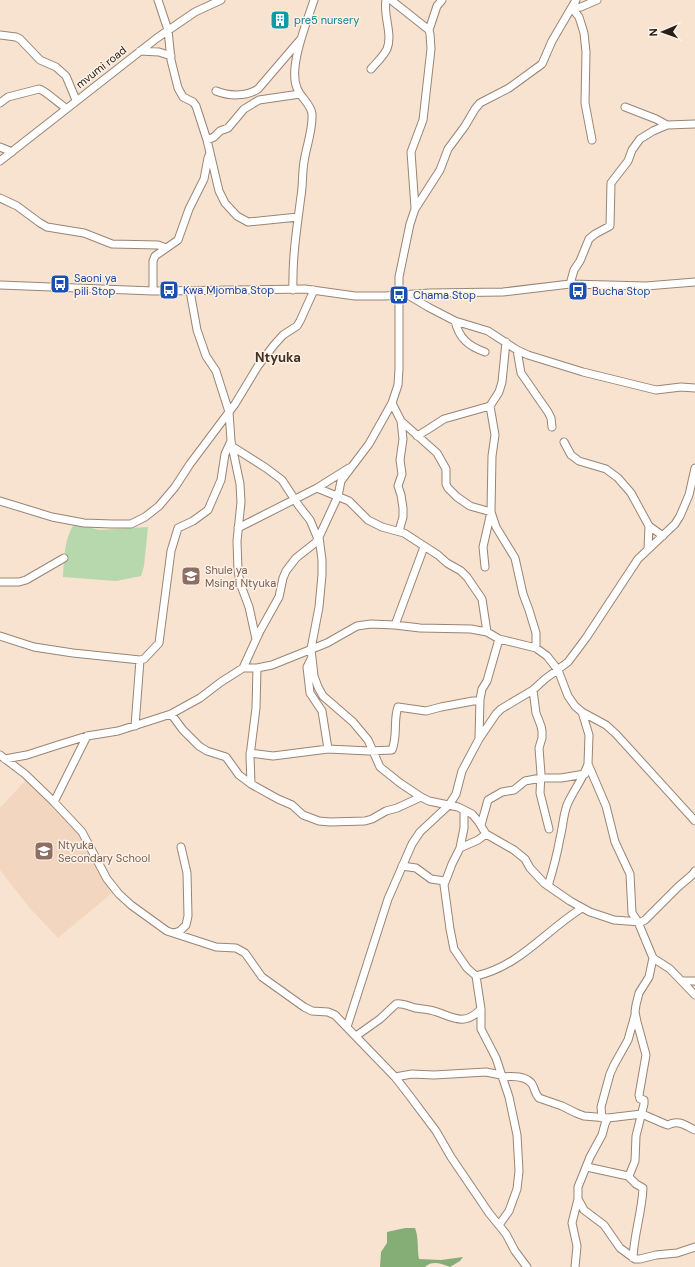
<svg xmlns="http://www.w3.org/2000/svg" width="695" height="1267" viewBox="0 0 695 1267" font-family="'DM Sans',sans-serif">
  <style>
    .built { fill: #f2d6bf }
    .green { fill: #b7d8ac }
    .forest { fill: #84ae75 }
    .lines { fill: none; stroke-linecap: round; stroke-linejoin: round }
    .minor-casing { stroke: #998575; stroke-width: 9 }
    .minor { stroke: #fff; stroke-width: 7 }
    .labels { text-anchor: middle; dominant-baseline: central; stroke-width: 3; stroke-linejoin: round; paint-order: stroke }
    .culture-label { font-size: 11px; fill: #0d838f; stroke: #fef1e6; text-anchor: start }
    .street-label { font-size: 11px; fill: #28201a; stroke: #fef1e6 }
    .transit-label { font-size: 11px; fill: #164399; stroke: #fef1e6; text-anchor: start }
    .education-label { font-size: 11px; fill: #785e54; stroke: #fef1e6; text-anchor: start }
    .quarter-label { font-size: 13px; font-weight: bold; fill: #433224; stroke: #fef1e6 }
  </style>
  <rect width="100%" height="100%" fill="#f8e2d0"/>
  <path class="built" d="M27 779 54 806 79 834 112 893 58 938 29 907 0 870V808Z"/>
  <path class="green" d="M74 524 100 530 148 527 144 566 141 576 116 581 63 577C64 560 64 539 74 524Z"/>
  <path class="forest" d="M405 1228H415C419 1238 417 1249 419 1259L441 1260 463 1257 460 1261 450 1267C441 1264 433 1260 425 1267H380L381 1252 387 1243V1232Z"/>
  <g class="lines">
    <defs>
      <path id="minor" d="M158 0 168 30 171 60 178 88 183 97 193 102 196 106 207 140 219 191 225 203 237 216 248 222 298 217
        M391 0 429 30 430 34 431 49 423 120 411 152 415 208
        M572 8 579 17 584 33 586 52 585 103 592 140
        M572 8 581 7 597 0
        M429 30 437 6 442 0
        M0 35 16 37 20 39 40 60 56 67 66 76 76 100
        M140 51 159 52 171 56
        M371 69C376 63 383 57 387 49 393 34 383 16 386 0
        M216 91C228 96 246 97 258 89L300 40
        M0 103 8 97 39 89C45 90 59 104 66 108
        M625 107 656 119 667 125
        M207 140 214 137 220 131 228 128 244 109 259 100 300 94
        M0 147 12 152
        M0 161 157 38 195 12 221 0
        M0 198 17 206 40 223 47 227 84 233 112 244 158 245 166 248
        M570 284 574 270 580 261 589 239 595 234 610 226 611 183 628 161 632 150 640 139 653 131 667 125 695 124
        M0 285 153 291 305 289 355 296H385L430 293 503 292 570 284 646 286 695 282
        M293 290C292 258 297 227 301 196 303 185 302 173 304 162 306 147 313 130 312 114 311 104 300 97 297 88 288 67 307 22 314 0
        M153 291V261L155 256 178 240 189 209 204 179 208 158 210 153
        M190 291 197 330 206 356 216 371 229 412 231 441 240 484 241 502 237 541 238 570 240 583 249 607 256 639
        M408 295 428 307 455 321 488 331 517 350 528 355 583 372 656 390 681 387 695 388
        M455 321C459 338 468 346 485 352
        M506 342 502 382 499 392 490 406 495 435 492 456 491 512 496 527 515 558 523 594 529 610 536 633V648
        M517 350 521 373 548 412 551 418 552 427
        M392 403 401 421 437 453 446 469V484L448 488 457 497 470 506 491 512 483 547 485 567
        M417 436 427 430 444 419 490 406
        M564 442 571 455 579 461 606 469 618 478 631 493 649 526 663 536
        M233 447 266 468 282 480 299 506 310 520 318 539
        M317 488 349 501 368 520 382 527 404 533 438 555 447 563 461 571 467 577 482 599 487 632
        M0 501 52 517 84 523 112 524H131L145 517 159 506 175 487 190 464 235 404 258 366 274 345 283 335 297 326 300 321 314 290
        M238 528 317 488 349 468
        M399 531 403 517V508L401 495 398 486 402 474 400 460 403 439 401 421
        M319 537 322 560V575L319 607 311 649 314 676 318 687 323 696 353 722 368 740 380 767 400 783 421 797 429 801 458 807 472 814 478 821 486 834 514 850 525 859 530 868 544 883 570 901 590 912 614 920 641 922 645 920 678 887 692 875 695 871
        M648 549 649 526
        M0 582H19L26 580 64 558
        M395 625 424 547
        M0 636 34 647 73 653 140 660 144 659 159 643 171 551 178 528 193 521 208 510 221 480 225 454 231 441
        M311 659 307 667 310 693 322 711 328 749
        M243 668 260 631 279 597 283 578 286 571 296 558 315 543 319 537 338 496 341 481 369 444 392 403 398 385 399 369V277L410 224 415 209 440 170 448 149 465 126 475 109 480 103 509 88 542 64 552 41 576 0
        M257 668 256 708 250 756 251 784 278 799 292 805 303 815 319 821 330 822 365 821 372 819 386 811 397 808 421 797
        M533 690 536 713 541 726 542 731V738L539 748 541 774 540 793 549 829
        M582 712 589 735 588 764 606 806 615 842 630 874 632 913 638 922 653 958 670 969 695 995
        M171 714 183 730 199 746 207 751 226 757 239 775 251 784
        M135 726 140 660
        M479 737 480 699 482 689 487 681 499 639
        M250 753 273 756 328 749 369 751 392 750C398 735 393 721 398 707L426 711 441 707 473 701H480
        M0 755 25 774 54 802 82 832 107 879 119 894 131 905 167 931 216 947 236 948 245 953 262 977 304 1007 312 1011 328 1012 335 1015 395 1077 409 1095 436 1131 451 1157 489 1213 506 1234 515 1251 527 1267
        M5 759 27 755 58 745 87 736 118 731 171 714 200 698 221 682 243 668H257L272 665 327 643 357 626 371 624 395 625 420 628 471 629 487 632 499 639 536 648 547 656 558 670 568 696 575 706 582 712 606 725 616 734 695 821
        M54 802 87 736
        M464 810V828L460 848 452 864 444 885 450 929 454 949 467 968 476 976 481 1009V1029L496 1058 509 1097 517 1135 519 1171 517 1189 509 1211 499 1225
        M481 825 488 800 502 792 514 790 525 781 541 778H561L585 774
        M460 848 478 840 486 834
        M402 866 416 868 431 879 445 881
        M548 886C553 870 557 855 560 838 563 827 563 816 567 805 573 791 583 779 588 764
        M174 933 180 931 186 925 188 916 187 873 181 847
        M476 976C520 966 545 931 582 908
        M682 981H695
        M347 1027 388 899 412 844 420 832 449 805 456 794 462 771 479 739 496 714 501 709 533 690 545 679 568 662 586 638 638 559 675 524 680 516 689 495 695 468
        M356 1036 380 1019 396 1004C403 1003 408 1006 415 1008 422 1009 430 1009 437 1012 454 1018 465 1026 481 1009
        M395 1077 412 1074 434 1075 486 1072 501 1075
        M502 1077C511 1076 526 1075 532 1084 535 1089 535 1094 539 1098L562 1106 576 1113 584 1116 608 1118 642 1114 665 1124 668 1125C678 1119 686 1126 695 1130
        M602 1118 601 1107 610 1074 614 1065 628 1040 635 1015
        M587 1167 628 1176 636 1184 643 1188C642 1212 634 1234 633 1258
        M629 1176 635 1161 636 1136 644 1104V1100L640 1099 639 1095 646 1055 637 1022 635 1012 636 1005 639 993 649 977 653 958
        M578 1199 584 1210 604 1225 620 1248 635 1259H640L656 1255 677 1253 695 1247
        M575 1267 577 1246 572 1223 578 1199V1187L590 1157 602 1135 605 1124 608 1118"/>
    </defs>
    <use href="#minor" class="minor-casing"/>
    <use href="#minor" class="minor"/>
  </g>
  <defs>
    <symbol id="building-square" viewBox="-11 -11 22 22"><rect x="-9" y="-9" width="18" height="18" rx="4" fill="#0f9aa8" stroke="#fef1e6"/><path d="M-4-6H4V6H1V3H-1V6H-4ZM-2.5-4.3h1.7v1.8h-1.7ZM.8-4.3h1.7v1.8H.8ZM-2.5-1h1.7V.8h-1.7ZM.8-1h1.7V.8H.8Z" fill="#fff"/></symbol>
    <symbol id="bus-square" viewBox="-11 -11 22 22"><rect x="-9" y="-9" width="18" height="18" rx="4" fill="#1a4fb4" stroke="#fef1e6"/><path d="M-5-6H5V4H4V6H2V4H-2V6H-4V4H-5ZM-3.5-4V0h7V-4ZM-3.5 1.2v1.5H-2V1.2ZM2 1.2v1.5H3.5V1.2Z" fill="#fff"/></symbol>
    <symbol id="school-square" viewBox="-11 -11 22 22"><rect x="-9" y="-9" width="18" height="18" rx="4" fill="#8d6e63" stroke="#fef1e6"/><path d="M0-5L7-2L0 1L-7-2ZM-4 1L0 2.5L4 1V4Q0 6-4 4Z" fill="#fff"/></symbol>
  </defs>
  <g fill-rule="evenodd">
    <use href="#building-square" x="269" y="9" width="22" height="22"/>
    <use href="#bus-square" x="49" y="273" width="22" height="22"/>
    <use href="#bus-square" x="158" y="279" width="22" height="22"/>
    <use href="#bus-square" x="567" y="280" width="22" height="22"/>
    <use href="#bus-square" x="388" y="284" width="22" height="22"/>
    <use href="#school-square" x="180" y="565" width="22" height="22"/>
    <use href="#school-square" x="33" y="840" width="22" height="22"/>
  </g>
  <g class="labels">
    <g class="culture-label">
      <text x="294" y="20">pre5 nursery</text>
    </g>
    <g class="street-label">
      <text transform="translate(101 67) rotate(-38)">mvumi road</text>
    </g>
    <g class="transit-label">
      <text x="74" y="278">Saoni ya<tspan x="74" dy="13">pili Stop</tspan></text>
      <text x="183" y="290">Kwa Mjomba Stop</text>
      <text x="592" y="291">Bucha Stop</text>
      <text x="413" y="295">Chama Stop</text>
    </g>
    <g class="education-label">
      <text x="205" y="570">Shule ya<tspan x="205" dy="13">Msingi Ntyuka</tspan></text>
      <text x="58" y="845">Ntyuka<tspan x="58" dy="13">Secondary School</tspan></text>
    </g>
    <g class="quarter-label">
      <text x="278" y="357">Ntyuka</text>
    </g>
  </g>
  <g transform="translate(663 32) rotate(268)" stroke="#fef1e6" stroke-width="3" paint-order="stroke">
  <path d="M0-3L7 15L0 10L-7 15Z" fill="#28201a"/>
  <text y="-6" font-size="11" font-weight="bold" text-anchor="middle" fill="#28201a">N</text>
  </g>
</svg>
